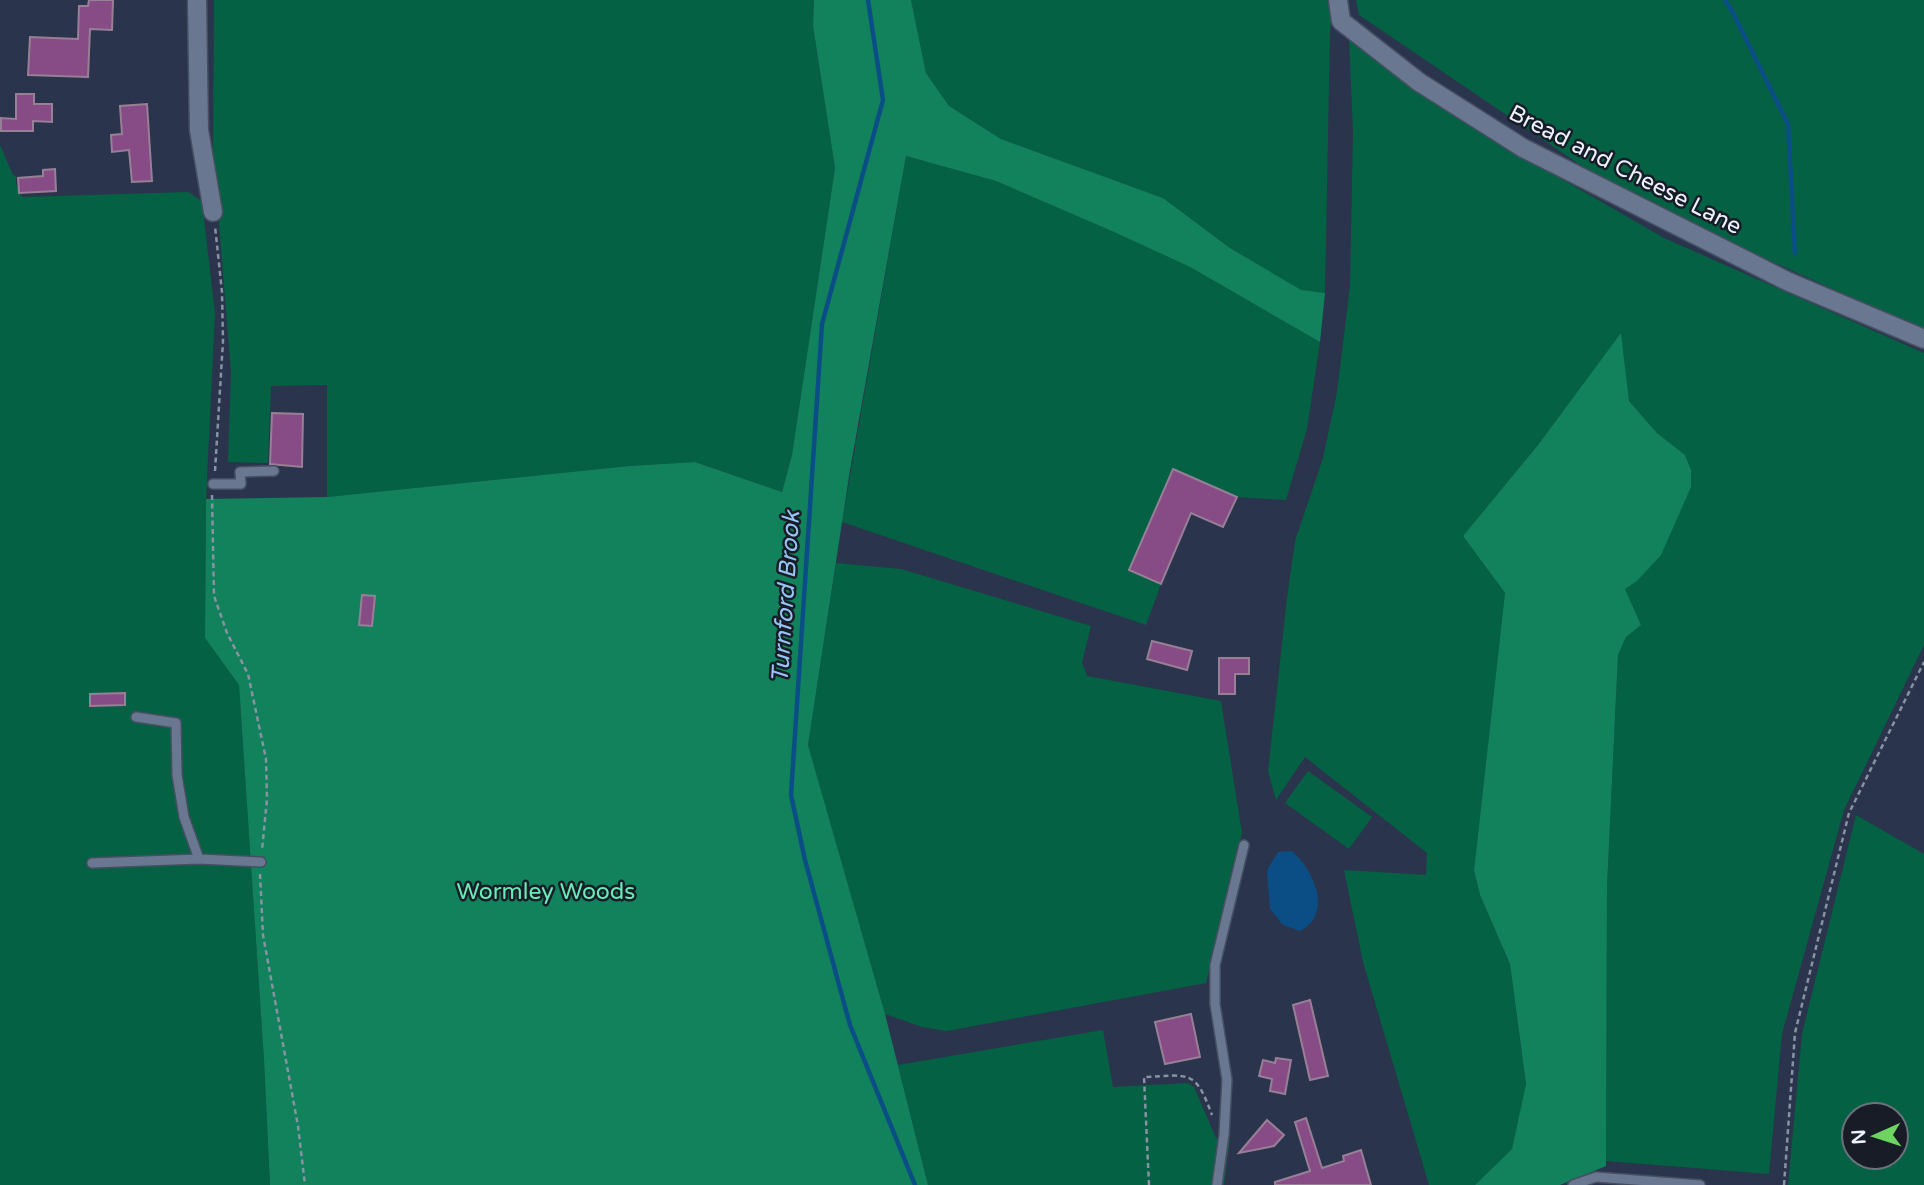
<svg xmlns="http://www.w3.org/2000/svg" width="1924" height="1185" viewBox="0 0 1924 1185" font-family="'Varela Round',sans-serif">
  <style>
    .green { fill: #056143; fill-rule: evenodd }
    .forest { fill: #11825c }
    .water { fill: #0b4e86 }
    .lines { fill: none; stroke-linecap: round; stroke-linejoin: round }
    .stream { stroke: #0b4e86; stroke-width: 4.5 }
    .building { fill: #874c86; stroke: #977f96; stroke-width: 2 }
    .lane-casing { stroke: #464f62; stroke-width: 12 }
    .street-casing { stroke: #464f62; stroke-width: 21 }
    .path { stroke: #8991a3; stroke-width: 2.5; stroke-dasharray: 5 3.5; stroke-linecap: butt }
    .lane { stroke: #6a7791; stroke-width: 9 }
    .street { stroke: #6a7791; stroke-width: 18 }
    .labels { text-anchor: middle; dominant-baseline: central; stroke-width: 5; stroke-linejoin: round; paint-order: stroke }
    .street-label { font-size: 23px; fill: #ecf2fe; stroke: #171c27 }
    .park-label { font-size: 23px; fill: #68ecb6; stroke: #171c27 }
    .water-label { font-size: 24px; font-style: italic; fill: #97c5f6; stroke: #171c27 }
  </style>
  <rect width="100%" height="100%" fill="#2a344c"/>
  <path class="green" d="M214 0H814L813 26 835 168 792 455 782 492 695 462 629 466 327 497V385L271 386 268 463 228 462 231 373 213 149Z
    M911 0H1333L1330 32 1325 293 1301 291 1230 248 1163 198 1001 139 949 106 926 73Z
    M1356 0H1924V330L1626 196 1359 15Z
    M1349 40 1560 178 1664 238 1924 353V645L1844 810 1782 1034 1769 1174 1606 1161 1607 887 1618 655 1626 637 1641 625 1625 589 1637 581 1691 487V470L1685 455 1657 433 1629 401 1621 334 1538 445 1463 536 1505 593 1474 870 1480 895 1510 964 1526 1085 1512 1149 1475 1185H1429L1363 962 1344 870 1426 875 1427 853 1305 757 1276 800 1268 771 1287 598 1295 541 1323 458 1337 392 1350 286 1353 132Z
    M0 145 13 175 16 176V184L22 197 188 192 202 201 215 314 206 499 205 638 239 685 264 1060 270 1185H0Z
    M906 156 996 181 1114 232 1190 267 1320 342 1307 429 1286 500 1237 497 1174 469 1130 570 1161 584 1146 625 842 522Z
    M836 563 901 569 1091 626 1082 662 1087 676 1221 701 1242 833 1206 983 947 1031 922 1027 885 1014 808 745Z
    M1308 771 1372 817 1349 849 1285 803Z
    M1856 815 1924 854V1185H1788L1802 1034ZM1854 1115H1896V1157H1854Z
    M1103 1030 1113 1087 1188 1083 1194 1087 1216 1138 1230 1140 1224 1185H928L898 1065Z"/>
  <path class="forest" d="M814 0H911L926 73 949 106 1001 139 1163 198 1230 248 1301 290 1325 293 1320 342 1190 267 1114 232 996 181 906 156 850 470 808 745 885 1014 928 1185H270L264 1060 239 685 205 638 206 499 327 497 629 466 695 462 782 492 792 455 835 168 813 26Z
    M1621 333 1629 401 1657 433 1685 455 1691 470V487L1661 555 1637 581 1625 589 1641 625 1626 637 1618 655 1607 887 1606 1166 1560 1185H1475L1512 1149 1526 1084 1510 964 1480 895 1474 870 1505 593 1463 536 1538 445Z"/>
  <path class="water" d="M1292 851C1313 869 1334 914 1300 931L1283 925 1270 909 1267 870 1278 852Z"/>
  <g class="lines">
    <path class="stream" d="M868 0 883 100 822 324 791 795 805 860 850 1025 915 1185
      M1725 0 1732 11 1788 124 1795 253"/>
  </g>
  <path class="building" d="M89 0H113L112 30 90 29 88 77 28 75 30 37 78 39 79 6H88Z
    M16 94H34V104H52V122L33 121V131H1V118L16 119Z
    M147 104 152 181 132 182 129 150 112 152 111 135 122 134 120 106Z
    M55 169 56 191 19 193 18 178 43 176V170Z
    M272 413 303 414 302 467 270 464Z
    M1173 469 1237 497 1223 527 1191 513 1161 584 1129 570Z
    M362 595 375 596 372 626 359 625Z
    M1152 641 1192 651 1187 670 1147 659Z
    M1219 658H1249V674H1235V694H1219Z
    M125 693V705L90 706V694Z
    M1310 1000 1328 1076 1310 1080 1293 1005Z
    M1191 1014 1200 1057 1165 1064 1155 1022Z
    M1276 1058 1291 1060 1285 1094 1270 1091 1272 1079 1259 1076 1263 1060 1275 1063Z
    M1306 1118 1322 1168 1344 1161 1343 1156 1361 1150 1371 1185H1275V1182L1310 1171 1295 1122Z
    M1267 1120 1284 1135 1274 1146 1239 1153Z"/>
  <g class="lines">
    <defs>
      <path id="lane" d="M213 484H241L240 472 274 471
        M136 717 176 723 177 775 184 817 199 859
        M92 863 199 859 261 862
        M1217 1185 1224 1135 1227 1080 1215 1004V965L1244 845
        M1573 1185 1596 1177 1700 1185"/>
      <path id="street" d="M197 0 199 130 213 212
        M1338 0 1341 21 1419 82 1523 148 1789 282 1924 339"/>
    </defs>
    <use href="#lane" class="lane-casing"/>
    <use href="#street" class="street-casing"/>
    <path class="path" d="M215 471 223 341 222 292 215 226
      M212 495 214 596 227 633 248 674 266 759 267 799 262 850
      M260 874 263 935 298 1126 305 1185
      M1149 1185 1144 1077C1190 1075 1195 1069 1212 1115
      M1784 1185 1795 1033 1849 813 1924 662"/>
    <use href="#lane" class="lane"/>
    <use href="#street" class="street"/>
  </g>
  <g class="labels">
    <g class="street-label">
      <text transform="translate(1625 170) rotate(27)">Bread and Cheese Lane</text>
    </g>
    <g class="park-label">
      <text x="546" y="892">Wormley Woods</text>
    </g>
    <g class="water-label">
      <text transform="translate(786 597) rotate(-86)">Turnford Brook</text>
    </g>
  </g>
  <g transform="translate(1875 1136) rotate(267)"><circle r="33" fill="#171c27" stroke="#6c727d" stroke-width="2"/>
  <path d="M0-5L12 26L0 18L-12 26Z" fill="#6ed360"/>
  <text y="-10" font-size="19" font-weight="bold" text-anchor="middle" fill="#ecf2fe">N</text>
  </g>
</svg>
